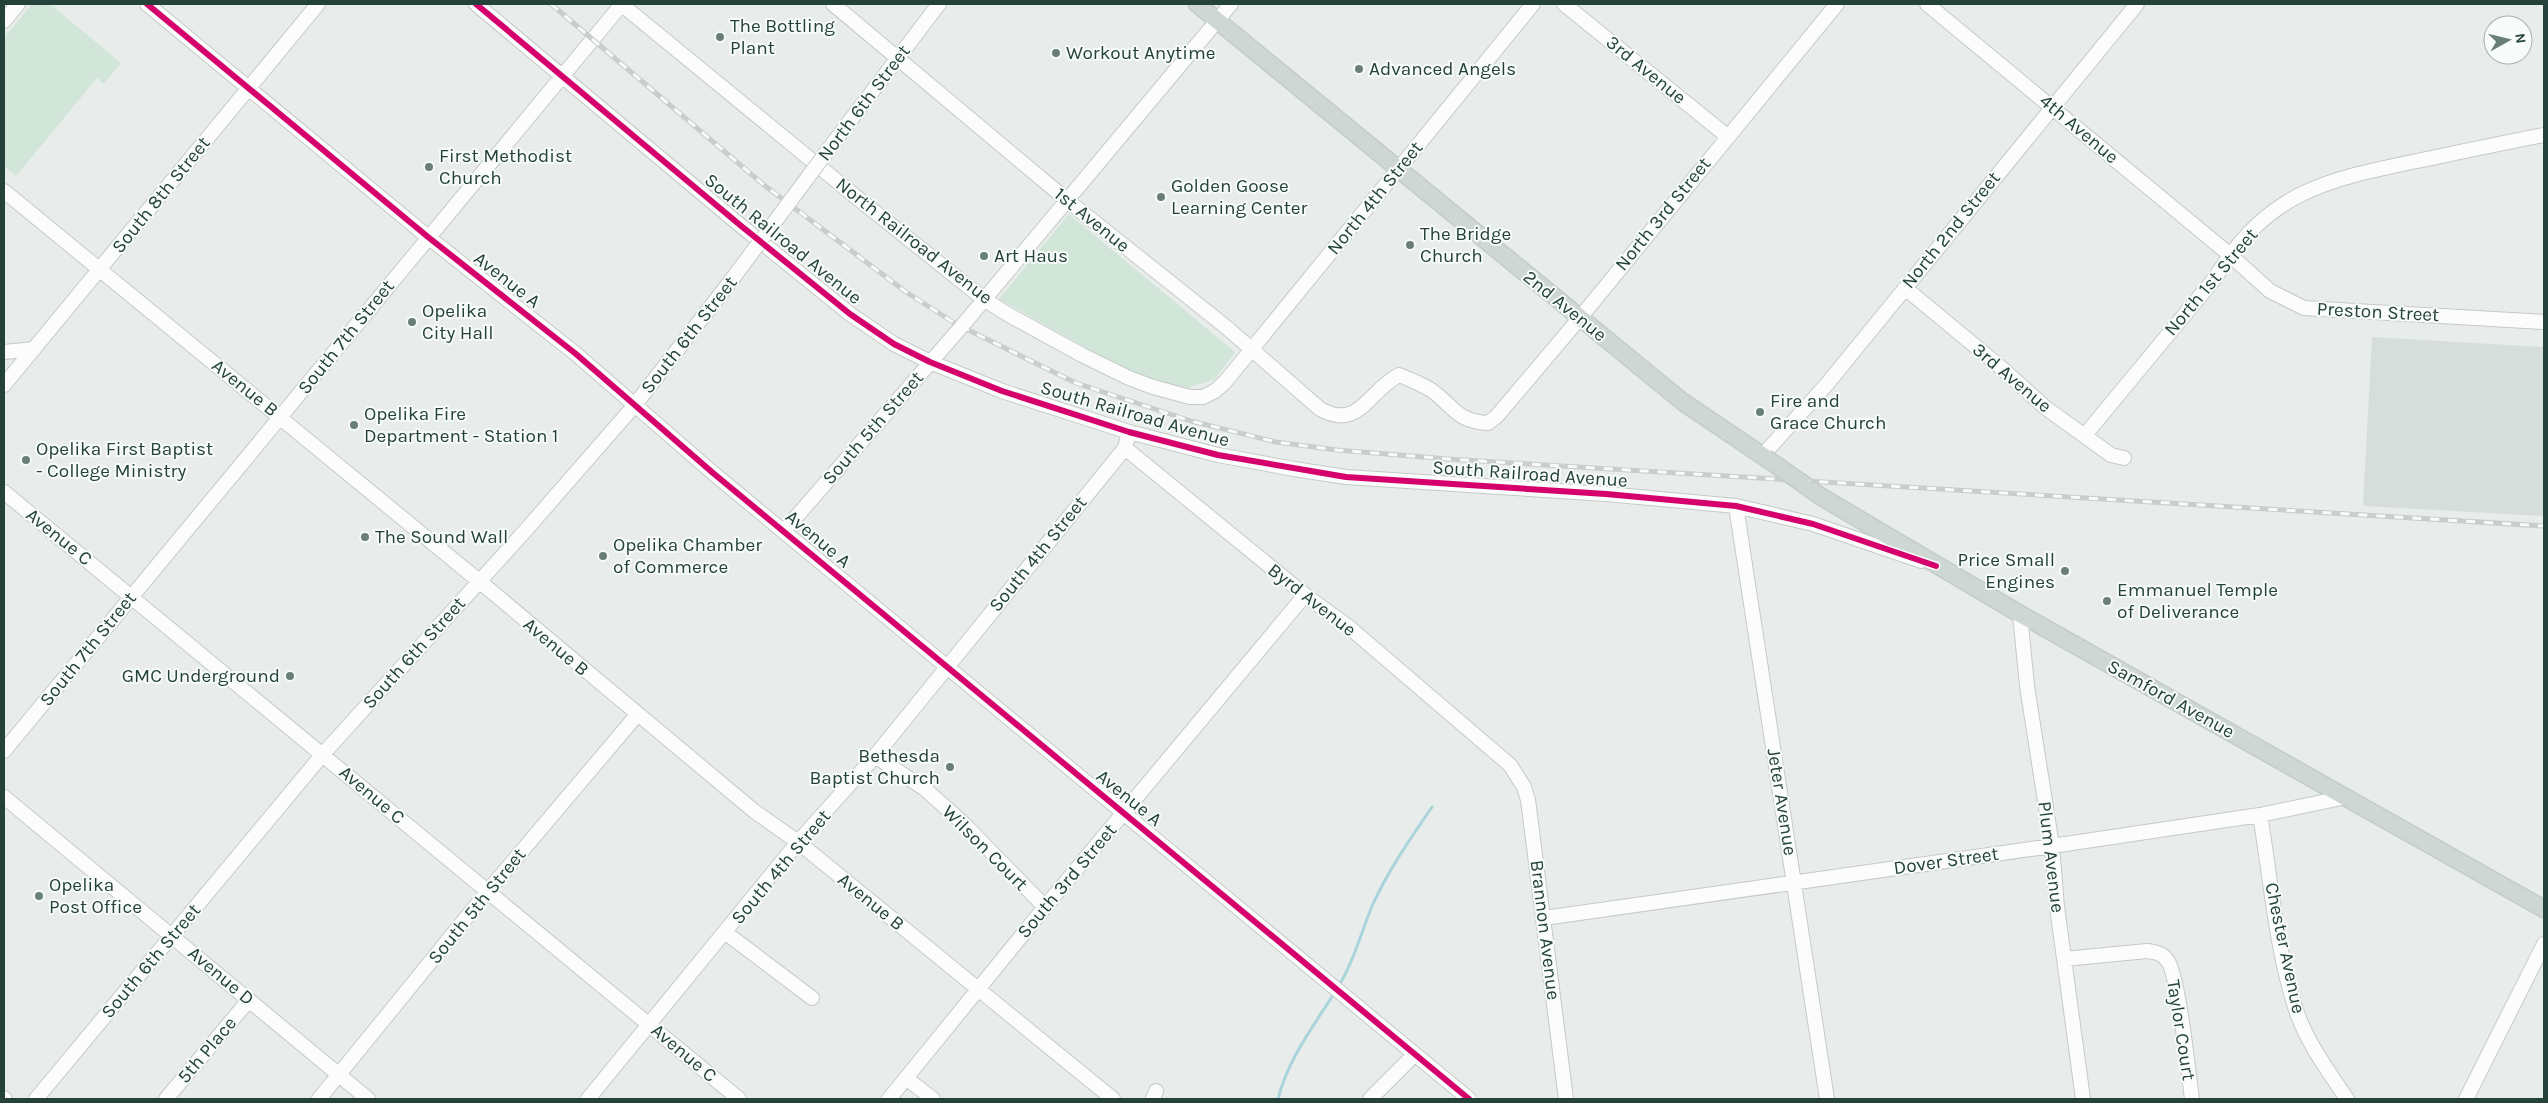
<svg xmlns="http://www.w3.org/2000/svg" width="2548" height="1103" viewBox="0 0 2548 1103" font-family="Karla,sans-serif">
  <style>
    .built { fill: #d6dedb }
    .green { fill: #d1e6d8 }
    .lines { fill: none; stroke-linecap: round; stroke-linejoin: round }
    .stream { stroke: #a9d4db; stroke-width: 3 }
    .minor-casing { stroke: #c5cac8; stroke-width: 16 }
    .major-casing { stroke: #c3ccc9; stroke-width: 19 }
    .minor { stroke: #fcfcfc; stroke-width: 14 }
    .major { stroke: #cfd7d5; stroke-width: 16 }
    .rail-casing { stroke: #c9cdcc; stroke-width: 5 }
    .rail { stroke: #f7fbf9; stroke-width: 3; stroke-dasharray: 9; stroke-linecap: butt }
    .minor-bridge-casing { stroke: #c5cac8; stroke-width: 16; stroke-linecap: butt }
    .major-bridge-casing { stroke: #c3ccc9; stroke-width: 19; stroke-linecap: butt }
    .minor-bridge { stroke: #fcfcfc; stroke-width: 14 }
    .major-bridge { stroke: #cfd7d5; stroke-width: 16 }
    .cycleway-casing { stroke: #f7fbf9; stroke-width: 9 }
    .cycleway { stroke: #d6006c; stroke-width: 6 }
    .poi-dot { fill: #697e78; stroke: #f7fbf9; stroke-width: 2 }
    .labels { text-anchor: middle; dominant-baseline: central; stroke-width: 4; stroke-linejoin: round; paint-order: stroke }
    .poi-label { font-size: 19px; fill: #24423a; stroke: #f7fbf9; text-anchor: start }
    .street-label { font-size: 19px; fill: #24423a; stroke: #f7fbf9 }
  </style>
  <rect width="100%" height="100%" fill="#e8edeb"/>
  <path class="built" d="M2372 337 2544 347V516L2363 506Z"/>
  <path class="green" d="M32 4H50L121 63 104 84 97 78 16 176 4 166V38Z
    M1069 214 1235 352 1215 379 1188 388 1142 379 999 299Z"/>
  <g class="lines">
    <path class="stream" d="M1338 987C1354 961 1361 933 1372 906 1388 871 1410 839 1432 807
      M1278 1099C1288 1059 1313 1027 1335 992"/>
    <defs>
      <path id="minor" d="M147 4 428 237 576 354 713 473 1469 1099
        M476 4 740 225 850 314 894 344 930 362 1002 391 1129 432 1218 455 1294 469 1346 477 1606 494 1736 506 1813 524 1921 561
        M621 4 866 205 985 300 1009 315 1082 355 1129 378 1153 387 1190 397H1203L1215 391 1225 382 1533 4
        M833 4 1068 201 1226 327 1320 409C1359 431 1368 391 1399 375 1407 378 1425 386 1431 390 1454 406 1455 421 1488 423L1497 416 1579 319 1837 4
        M1564 4 1727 136
        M1927 4 2230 255 2270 291 2304 308 2544 322
        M4 21 18 4
        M843 130 939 4
        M4 191 479 581 754 811 798 842 1113 1099
        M1905 288 1998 365 2046 408 2111 455 2124 458
        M962 326 1231 4
        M4 352 34 349
        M4 385 318 4
        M2085 435 2215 278C2268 192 2324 180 2417 161 2460 152 2502 143 2544 135
        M1125 448 1305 595 1350 628 1510 765 1524 787 1528 800 1566 1099
        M1763 455 1827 384 2137 4
        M4 492 739 1099
        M1736 506 1827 1099
        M784 531 949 341
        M2020 614 2027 686 2052 846 2057 907 2083 1099
        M4 751 622 4
        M875 756 925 789 964 824 1045 907
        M4 797 368 1099
        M2260 815C2271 880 2276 951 2297 1013 2308 1044 2329 1072 2347 1099
        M1544 918 2052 846 2260 815 2346 797
        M726 933 812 998
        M2064 959 2147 951C2155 952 2162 953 2167 960 2178 972 2189 1077 2192 1099
        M906 1078 933 1099
        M4 1098 5 1099
        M36 1099 323 754 525 531 634 406 733 278
        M166 1099 249 1000
        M319 1099 488 891 637 715
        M588 1099 798 842 875 756 1125 448 1129 432
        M889 1099 1045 907 1305 595
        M1153 1099 1156 1091
        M1370 1099 1414 1055
        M2466 1099 2544 944"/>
      <path id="major" d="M1197 4 1683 402 1766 458
        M1802 483 1820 496 2020 614 2544 909"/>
    </defs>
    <use href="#minor" class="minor-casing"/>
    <use href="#major" class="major-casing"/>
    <use href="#minor" class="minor"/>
    <use href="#major" class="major"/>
    <defs>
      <path id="rail" d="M551 4 764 185 906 292 956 324 1076 383 1191 421 1276 442 1337 450 1448 459 2544 526"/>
    </defs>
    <use href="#rail" class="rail-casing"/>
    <use href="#rail" class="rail"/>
    <defs>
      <path id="minor-bridge" d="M733 278 843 130
        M949 341 962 326"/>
      <path id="major-bridge" d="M1766 458 1802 483"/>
    </defs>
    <use href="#minor-bridge" class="minor-bridge-casing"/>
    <use href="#major-bridge" class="major-bridge-casing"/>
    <use href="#minor-bridge" class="minor-bridge"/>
    <use href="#major-bridge" class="major-bridge"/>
    <defs>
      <path id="cycleway" d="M147 4 428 237 576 354 713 473 1469 1099
        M476 4 740 225 850 314 894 344 930 362 1002 391 1129 432 1218 455 1346 477 1606 494 1736 506 1813 524 1936 566"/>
    </defs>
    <use href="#cycleway" class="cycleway-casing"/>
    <use href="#cycleway" class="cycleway"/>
  </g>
  <g class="poi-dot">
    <circle cx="720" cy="37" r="5"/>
    <circle cx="1056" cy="53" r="5"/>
    <circle cx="1359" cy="69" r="5"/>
    <circle cx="429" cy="167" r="5"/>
    <circle cx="1161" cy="197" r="5"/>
    <circle cx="1410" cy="245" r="5"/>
    <circle cx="984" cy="256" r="5"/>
    <circle cx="412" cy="322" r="5"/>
    <circle cx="1760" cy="412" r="5"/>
    <circle cx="354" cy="425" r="5"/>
    <circle cx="26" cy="460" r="5"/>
    <circle cx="365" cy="537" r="5"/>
    <circle cx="603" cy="556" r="5"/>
    <circle cx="2065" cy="571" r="5"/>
    <circle cx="2107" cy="601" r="5"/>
    <circle cx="290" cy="676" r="5"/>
    <circle cx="950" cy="767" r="5"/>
    <circle cx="39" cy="896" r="5"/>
  </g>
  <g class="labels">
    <g class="poi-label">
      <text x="730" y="26">The Bottling<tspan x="730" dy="22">Plant</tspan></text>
      <text x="1066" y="53">Workout Anytime</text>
      <text x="1369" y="69">Advanced Angels</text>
      <text x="439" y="156">First Methodist<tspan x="439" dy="22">Church</tspan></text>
      <text x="1171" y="186">Golden Goose<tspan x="1171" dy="22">Learning Center</tspan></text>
      <text x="1420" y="234">The Bridge<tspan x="1420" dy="22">Church</tspan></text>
      <text x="994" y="256">Art Haus</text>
      <text x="422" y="311">Opelika<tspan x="422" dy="22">City Hall</tspan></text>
      <text x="1770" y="401">Fire and<tspan x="1770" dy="22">Grace Church</tspan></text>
      <text x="364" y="414">Opelika Fire<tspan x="364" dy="22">Department - Station 1</tspan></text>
      <text x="36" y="449">Opelika First Baptist<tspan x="36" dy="22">- College Ministry</tspan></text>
      <text x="375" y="537">The Sound Wall</text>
      <text x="613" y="545">Opelika Chamber<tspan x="613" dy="22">of Commerce</tspan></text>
      <text x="2055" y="560" text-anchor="end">Price Small<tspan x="2055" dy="22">Engines</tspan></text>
      <text x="2117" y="590">Emmanuel Temple<tspan x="2117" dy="22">of Deliverance</tspan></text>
      <text x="280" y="676" text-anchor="end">GMC Underground</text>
      <text x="940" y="756" text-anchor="end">Bethesda<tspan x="940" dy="22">Baptist Church</tspan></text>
      <text x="49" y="885">Opelika<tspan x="49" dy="22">Post Office</tspan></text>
    </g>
    <g class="street-label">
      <text transform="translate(1646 70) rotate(39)">3rd Avenue</text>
      <text transform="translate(864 103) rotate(-53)">North 6th Street</text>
      <text transform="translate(2079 129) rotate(40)">4th Avenue</text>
      <text transform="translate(161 195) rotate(-51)">South 8th Street</text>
      <text transform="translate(1375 198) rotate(-51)">North 4th Street</text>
      <text transform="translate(1663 214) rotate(-51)">North 3rd Street</text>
      <text transform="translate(1092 220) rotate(39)">1st Avenue</text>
      <text transform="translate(1951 230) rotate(-51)">North 2nd Street</text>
      <text transform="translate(783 239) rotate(39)">South Railroad Avenue</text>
      <text transform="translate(914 241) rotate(38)">North Railroad Avenue</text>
      <text transform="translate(507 280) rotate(38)">Avenue A</text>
      <text transform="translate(2211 282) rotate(-50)">North 1st Street</text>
      <text transform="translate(1565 306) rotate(39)">2nd Avenue</text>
      <text transform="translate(2378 312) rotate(3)">Preston Street</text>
      <text transform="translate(689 335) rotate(-52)">South 6th Street</text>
      <text transform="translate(346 337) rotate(-51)">South 7th Street</text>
      <text transform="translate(2012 378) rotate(40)">3rd Avenue</text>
      <text transform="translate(245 388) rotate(39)">Avenue B</text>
      <text transform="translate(1135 414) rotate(16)">South Railroad Avenue</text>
      <text transform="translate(873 428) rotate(-49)">South 5th Street</text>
      <text transform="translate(1530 474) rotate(4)">South Railroad Avenue</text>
      <text transform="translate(59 537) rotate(39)">Avenue C</text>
      <text transform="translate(818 539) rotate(40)">Avenue A</text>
      <text transform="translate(1038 554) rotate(-51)">South 4th Street</text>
      <text transform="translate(1312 600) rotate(38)">Byrd Avenue</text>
      <text transform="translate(556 647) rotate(40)">Avenue B</text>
      <text transform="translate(88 649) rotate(-51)">South 7th Street</text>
      <text transform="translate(414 653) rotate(-48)">South 6th Street</text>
      <text transform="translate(2171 699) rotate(29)">Samford Avenue</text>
      <text transform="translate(372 795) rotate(40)">Avenue C</text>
      <text transform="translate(1129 798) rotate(39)">Avenue A</text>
      <text transform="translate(1782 802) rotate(81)">Jeter Avenue</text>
      <text transform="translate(985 848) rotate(45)">Wilson Court</text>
      <text transform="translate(2051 857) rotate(83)">Plum Avenue</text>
      <text transform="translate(1946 861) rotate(-8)">Dover Street</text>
      <text transform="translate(781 867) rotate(-50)">South 4th Street</text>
      <text transform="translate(1067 881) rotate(-50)">South 3rd Street</text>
      <text transform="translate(871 902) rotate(39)">Avenue B</text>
      <text transform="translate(477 906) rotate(-51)">South 5th Street</text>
      <text transform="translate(1545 930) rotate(83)">Brannon Avenue</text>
      <text transform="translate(2285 948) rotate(78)">Chester Avenue</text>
      <text transform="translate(151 961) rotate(-50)">South 6th Street</text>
      <text transform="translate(221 976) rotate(40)">Avenue D</text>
      <text transform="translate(2181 1030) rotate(81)">Taylor Court</text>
      <text transform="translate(207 1050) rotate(-50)">5th Place</text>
      <text transform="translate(684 1053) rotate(40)">Avenue C</text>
    </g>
  </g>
  <rect width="2548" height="1103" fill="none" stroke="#24423a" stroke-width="10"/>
  <g transform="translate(2508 40) rotate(82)"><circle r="24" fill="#f7fbf9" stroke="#a3b1ad"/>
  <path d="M0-4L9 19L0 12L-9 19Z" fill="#697e78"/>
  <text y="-8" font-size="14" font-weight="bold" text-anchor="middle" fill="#24423a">N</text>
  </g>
</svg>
